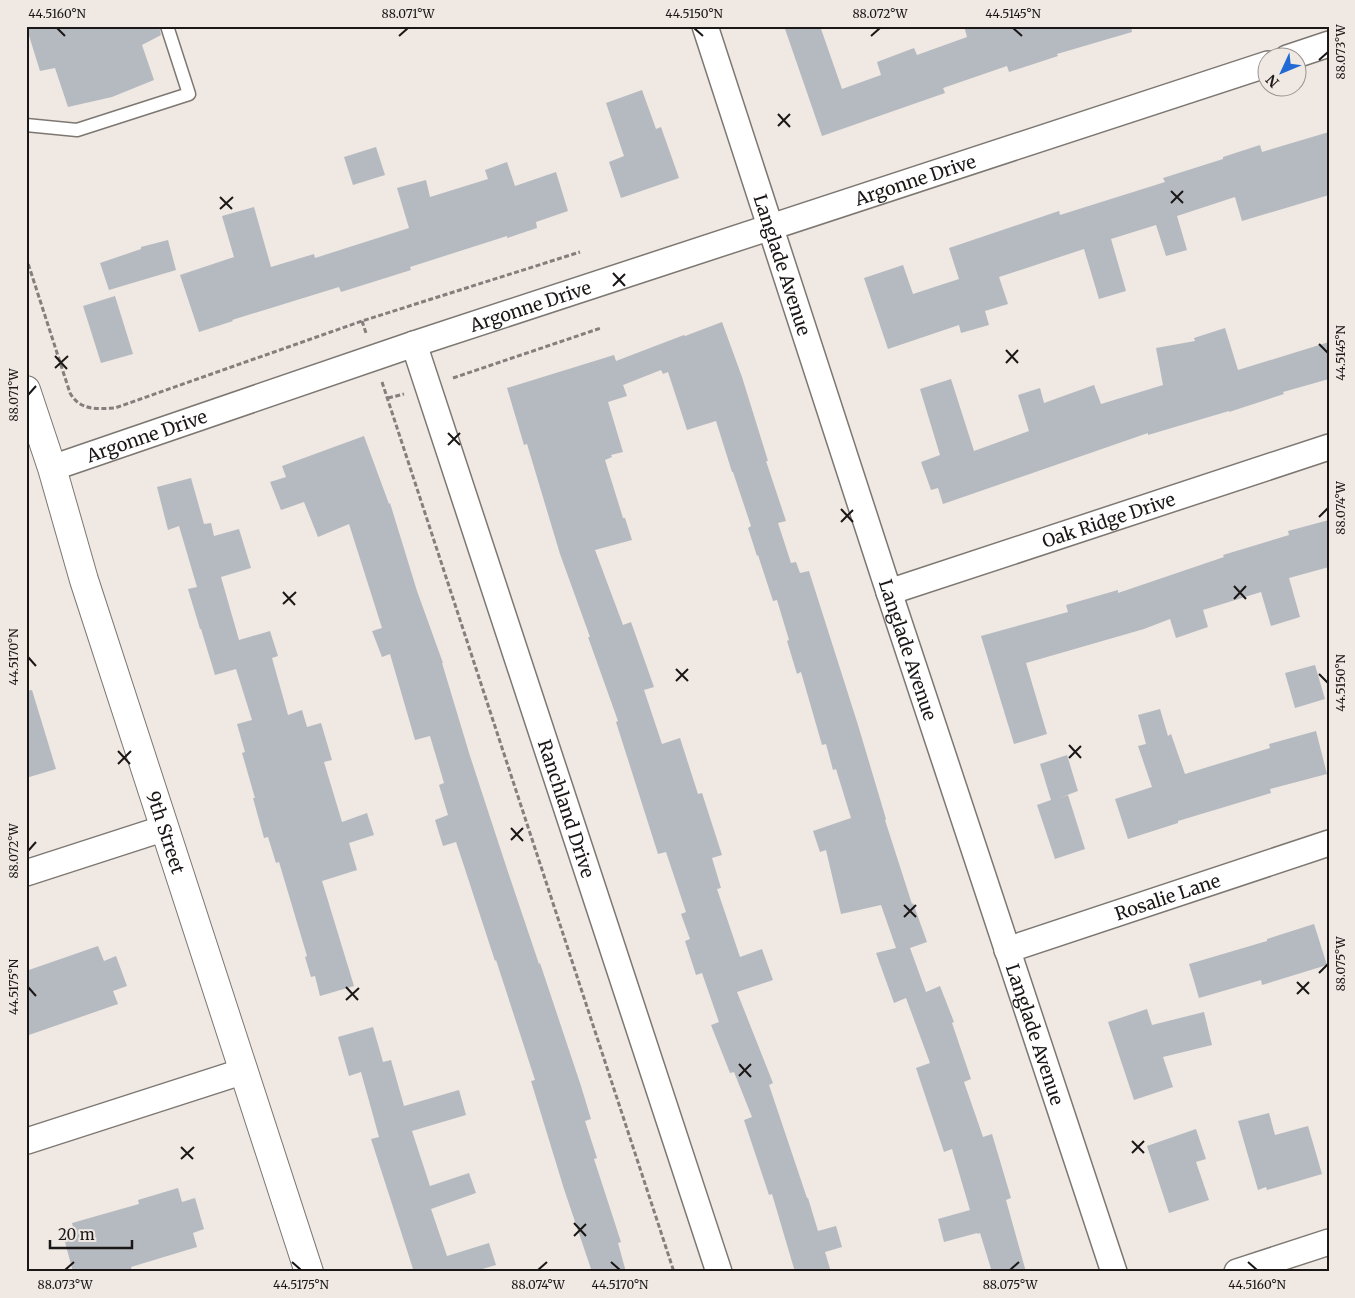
<svg xmlns="http://www.w3.org/2000/svg" width="1355" height="1298" viewBox="0 0 1355 1298" font-family="Merriweather,serif">
  <style>
    .building { fill: #b5bac0 }
    .lines { fill: none; stroke-linecap: round; stroke-linejoin: round }
    .lane-casing { stroke: #7d7772; stroke-width: 15 }
    .street-casing { stroke: #7d7772; stroke-width: 28 }
    .secondary-casing { stroke: #7d7772; stroke-width: 30 }
    .path { stroke: #847f7c; stroke-width: 3; stroke-dasharray: 5 2.5; stroke-linecap: butt }
    .lane { stroke: #fff; stroke-width: 12 }
    .street { stroke: #fff; stroke-width: 25 }
    .secondary { stroke: #fff; stroke-width: 28 }
    .ticks { fill: none; stroke: #1a1716; stroke-width: 2 }
    .labels { text-anchor: middle; dominant-baseline: central; stroke-width: 4.5; stroke-linejoin: round; paint-order: stroke }
    .street-label { font-size: 18px; fill: #1a1716; stroke: #efe8e3 }
    .neatline { fill: none; stroke: #1a1716; stroke-width: 2 }
    .ticks-label { font-size: 12px; text-anchor: middle; fill: #1a1716 }
  </style>
  <rect width="100%" height="100%" fill="#efe8e3"/>
  <path class="building" d="M26 26H159L161 35 142 45 154 80 112 97 68 107 55 68 40 71Z
    M784 26H820L842 89 881 75 877 62 914 48 917 55 967 37 964 26H1131L1132 32 1057 54 1058 56 1009 72 1007 66 943 88 945 93 822 136Z
    M642 90 656 129 661 127 679 178 621 198 609 162 624 156 606 103Z
    M1329 132V195L1242 221 1235 197 1177 216 1187 250 1166 256 1156 225 1111 239 1126 291 1099 299 1084 249 999 277 1008 304 985 311 989 325 961 333 959 325 888 349 864 278 903 265 913 294 959 279 949 248 1059 211 1060 215 1165 182 1163 178 1223 159V157L1260 145 1262 152Z
    M376 147 385 175 353 185 344 157Z
    M507 162 515 186 556 172 568 211 536 222 537 228 507 238V236L410 267 411 270 341 292 339 287 232 320 233 321 199 332 180 275 234 257 222 216 254 207 271 267 314 254 315 258 409 228 397 188 426 180 430 197 488 179 485 170Z
    M168 240 176 270 109 290 100 263 141 249V247Z
    M115 296 133 354 101 363 83 306Z
    M722 322 742 377 768 461H766L786 521 778 523 791 563 796 562 800 573 809 571 858 725 886 819 885 820 912 904 913 903 927 942 910 948 926 992 940 986 954 1022 952 1023 971 1079 964 1082 983 1137 992 1134 1011 1198 1006 1200 1026 1272H992L980 1233 978 1234 977 1233 944 1242 938 1219 970 1210 952 1149 944 1152 916 1068 930 1063 906 998 894 1003 876 953 896 948 881 905 841 914 826 850 820 852 813 831 851 818 836 769 833 770 826 744 822 745 801 672 797 674 787 641 789 640 777 600 773 601 758 555 757 556 748 528 751 526 733 472H732L716 421 687 430 668 372 663 374 661 370 623 385 627 396 608 402 623 452 611 455 612 457 605 460 623 518H625L632 540 595 550 623 625 631 622 654 687 644 690 662 744 680 738 698 794 702 793 722 855 712 858 721 888 717 889 740 957 762 949 773 980 737 992 773 1083 769 1085 807 1198H808L818 1231 836 1226 842 1247 825 1252 831 1272H795L772 1194 769 1195 744 1120 752 1117 734 1072 730 1073 711 1025 719 1022 702 973 696 975 685 941 690 939 681 914 686 912 666 852 658 854 616 722 618 721 588 637H590L560 554 527 444 524 445 507 388 614 355 616 361 684 335 685 336Z
    M1225 328 1238 370 1329 342V379L1283 392 1284 394 1229 412V411L1148 435V433L943 504 938 488 931 490 921 462 940 455 920 389 951 379 974 451 1029 431 1018 395 1040 388 1044 403 1094 385 1101 404 1163 385 1156 348 1195 341 1194 338Z
    M364 436 389 504 390 503 417 591 443 663H442L470 756 506 866 539 964 540 963 581 1086 591 1119 585 1121 597 1158 594 1159 621 1242 618 1243 626 1272H592L564 1189 531 1081 535 1080 496 960 495 961 463 863 456 842 443 846 435 820 448 815 439 785 444 783 430 736 415 740 390 654 382 657 372 631 382 628 349 524 318 537 304 502 281 510 270 482 286 477 282 466Z
    M191 478 204 524 211 523 214 536 239 529 251 568 221 577 239 640 270 631 278 656 272 658 288 715 302 710 307 727 321 723 332 760 324 762 342 822 367 813 374 835 349 843 357 870 322 881 354 986 320 996 315 976 311 977 305 957 307 956 279 862 276 863 268 837 264 838 253 798H255L242 753 245 752 237 724 252 720 236 669 215 675 201 629H200L188 589 197 587 179 526 168 530 157 487Z
    M1329 520V567L1289 578 1300 617 1271 626 1261 592 1203 610 1208 627 1176 638 1170 619 1144 629 1026 663 1047 734 1014 744 981 636 1068 612 1066 605 1118 590V593L1224 557 1223 555 1289 535 1288 531Z
    M1315 665 1325 699 1295 708 1285 673Z
    M32 690 56 769 26 778V691Z
    M1160 709 1168 736 1171 734 1185 774 1270 748 1269 744 1316 731 1327 774 1270 789 1271 793 1178 821V823L1128 839 1115 799 1152 787 1138 746 1146 744 1138 715Z
    M1067 755 1078 791 1059 798 1068 795 1085 849 1055 859 1037 805 1051 800 1040 764Z
    M1314 924 1327 965 1262 985 1261 980 1199 998 1189 964 1267 941V939Z
    M98 946 104 961 116 956 127 986 113 991 118 1004 26 1036V971Z
    M1147 1009 1152 1025 1204 1012 1212 1045 1163 1057 1173 1087 1134 1100 1108 1022Z
    M373 1027 383 1062 391 1060 404 1106 459 1090 466 1115 412 1131 430 1186 469 1173 476 1193 431 1209 447 1256 489 1243 496 1265 472 1272H414L371 1139 379 1137 361 1072 349 1076 338 1037Z
    M1269 1113 1275 1135 1308 1126 1322 1174 1267 1190 1266 1187 1258 1190 1238 1121Z
    M1196 1129 1206 1159 1196 1162 1209 1200 1169 1213 1147 1146Z
    M178 1188 182 1202 195 1198 204 1229 193 1233 197 1247 131 1267 132 1272H73L65 1242 76 1238 72 1223 139 1204 138 1200Z"/>
  <g class="lines">
    <defs>
      <path id="lane" d="M26 125 77 130 189 94 167 26"/>
      <g id="street">
        <path id="s1" d="M705 26 889 592 1114 1272"/>
        <path d="M1287 58 1329 44"/>
        <path id="s2" d="M414 344 719 1272"/>
        <path id="s3" d="M52 468 414 344 1268 64"/>
        <path id="s4" d="M889 592 1329 447"/>
        <path d="M26 873 165 828"/>
        <path id="s5" d="M1007 950 1329 843"/>
        <path d="M27 1141 244 1071"/>
        <path d="M1237 1272 1329 1242"/>
      </g>
      <g id="secondary">
        <path id="s6" d="M26 390 52 468 84 580 309 1272"/>
      </g>
    </defs>
    <use href="#lane" class="lane-casing"/>
    <use href="#street" class="street-casing"/>
    <use href="#secondary" class="secondary-casing"/>
    <path class="path" d="M26 257 70 393C80 411 98 409 115 408L362 321 580 252
      M362 321 366 333
      M453 378 601 328
      M382 382 674 1272
      M388 398 404 394"/>
    <use href="#lane" class="lane"/>
    <use href="#street" class="street"/>
    <use href="#secondary" class="secondary"/>
  </g>
  <path class="ticks" d="M57 28 65 36M694 28 703 36M1013 28 1022 36M399 36 408 28M871 36 880 28M1319 60 1328 52M778 114 790 127M778 126 790 114M1171 191 1183 203M220 197 232 209M1171 203 1183 191M220 209 233 197M613 273 625 286M613 286 625 274M1319 344 1328 353M1006 350 1018 363M55 356 67 369M1006 363 1018 350M55 368 68 356M28 395 36 386M448 433 460 445M448 445 460 433M841 509 853 522M1319 517 1328 508M841 522 853 510M1234 586 1246 599M283 592 295 605M1234 599 1246 586M283 604 296 592M28 657 36 666M676 669 688 681M1319 674 1328 683M676 681 688 669M1069 745 1081 758M118 751 130 764M1069 758 1081 746M118 764 131 751M511 828 523 841M511 840 523 828M28 851 36 842M904 905 916 917M904 917 916 905M1319 973 1328 964M1297 982 1309 994M28 987 36 996M346 987 358 1000M1297 994 1309 982M346 1000 359 988M739 1064 751 1077M739 1076 751 1064M1132 1141 1144 1153M181 1147 193 1159M1132 1153 1144 1141M181 1159 194 1147M574 1223 586 1236M574 1236 586 1224M292 1262 301 1270M611 1262 620 1270M1248 1262 1257 1270M65 1270 74 1262M538 1270 547 1262M1010 1270 1019 1262"/>
  <g class="labels">
    <g class="street-label">
      <text stroke="none"><textPath href="#s3" startOffset="910">Argonne Drive</textPath></text>
      <text stroke="none"><textPath href="#s1" startOffset="251">Langlade Avenue</textPath></text>
      <text stroke="none"><textPath href="#s3" startOffset="505">Argonne Drive</textPath></text>
      <text stroke="none"><textPath href="#s3" startOffset="100">Argonne Drive</textPath></text>
      <text stroke="none"><textPath href="#s4" startOffset="231">Oak Ridge Drive</textPath></text>
      <text stroke="none"><textPath href="#s1" startOffset="656">Langlade Avenue</textPath></text>
      <text stroke="none"><textPath href="#s2" startOffset="489">Ranchland Drive</textPath></text>
      <text stroke="none"><textPath href="#s6" startOffset="464">9th Street</textPath></text>
      <text stroke="none"><textPath href="#s5" startOffset="169">Rosalie Lane</textPath></text>
      <text stroke="none"><textPath href="#s1" startOffset="1061">Langlade Avenue</textPath></text>
    </g>
  </g>
  <rect width="1355" height="1298" fill="none" stroke="#efe8e3" stroke-width="55"/>
  <g transform="translate(1282 72) rotate(226)"><circle r="24" fill="#efe8e3" stroke="#9a9491"/>
  <path d="M0-4L9 19L0 12L-9 19Z" fill="#2169d5"/>
  <text y="-8" font-size="14" font-weight="bold" text-anchor="middle" fill="#1a1716">N</text>
  </g>
  <path d="M50 1240v8h82v-8" fill="none" stroke="#1a1716" stroke-width="2.5"/>
  <text x="58" y="1240" font-size="15" fill="#1a1716" stroke="#efe8e3" stroke-width="4" paint-order="stroke">20 m</text>
  <rect x="28" y="28" width="1300" height="1242" class="neatline"/>
  <g class="ticks-label">
    <text x="57" y="18">44.5160°N</text>
    <text x="408" y="18">88.071°W</text>
    <text x="694" y="18">44.5150°N</text>
    <text x="880" y="18">88.072°W</text>
    <text x="1013" y="18">44.5145°N</text>
    <text transform="translate(1341 52) rotate(-90)" y="4">88.073°W</text>
    <text transform="translate(1341 353) rotate(-90)" y="4">44.5145°N</text>
    <text transform="translate(14 395) rotate(-90)" y="4">88.071°W</text>
    <text transform="translate(1341 508) rotate(-90)" y="4">88.074°W</text>
    <text transform="translate(14 657) rotate(-90)" y="4">44.5170°N</text>
    <text transform="translate(1341 683) rotate(-90)" y="4">44.5150°N</text>
    <text transform="translate(14 851) rotate(-90)" y="4">88.072°W</text>
    <text transform="translate(1341 964) rotate(-90)" y="4">88.075°W</text>
    <text transform="translate(14 987) rotate(-90)" y="4">44.5175°N</text>
    <text x="65" y="1289">88.073°W</text>
    <text x="301" y="1289">44.5175°N</text>
    <text x="538" y="1289">88.074°W</text>
    <text x="620" y="1289">44.5170°N</text>
    <text x="1010" y="1289">88.075°W</text>
    <text x="1257" y="1289">44.5160°N</text>
  </g>
</svg>
